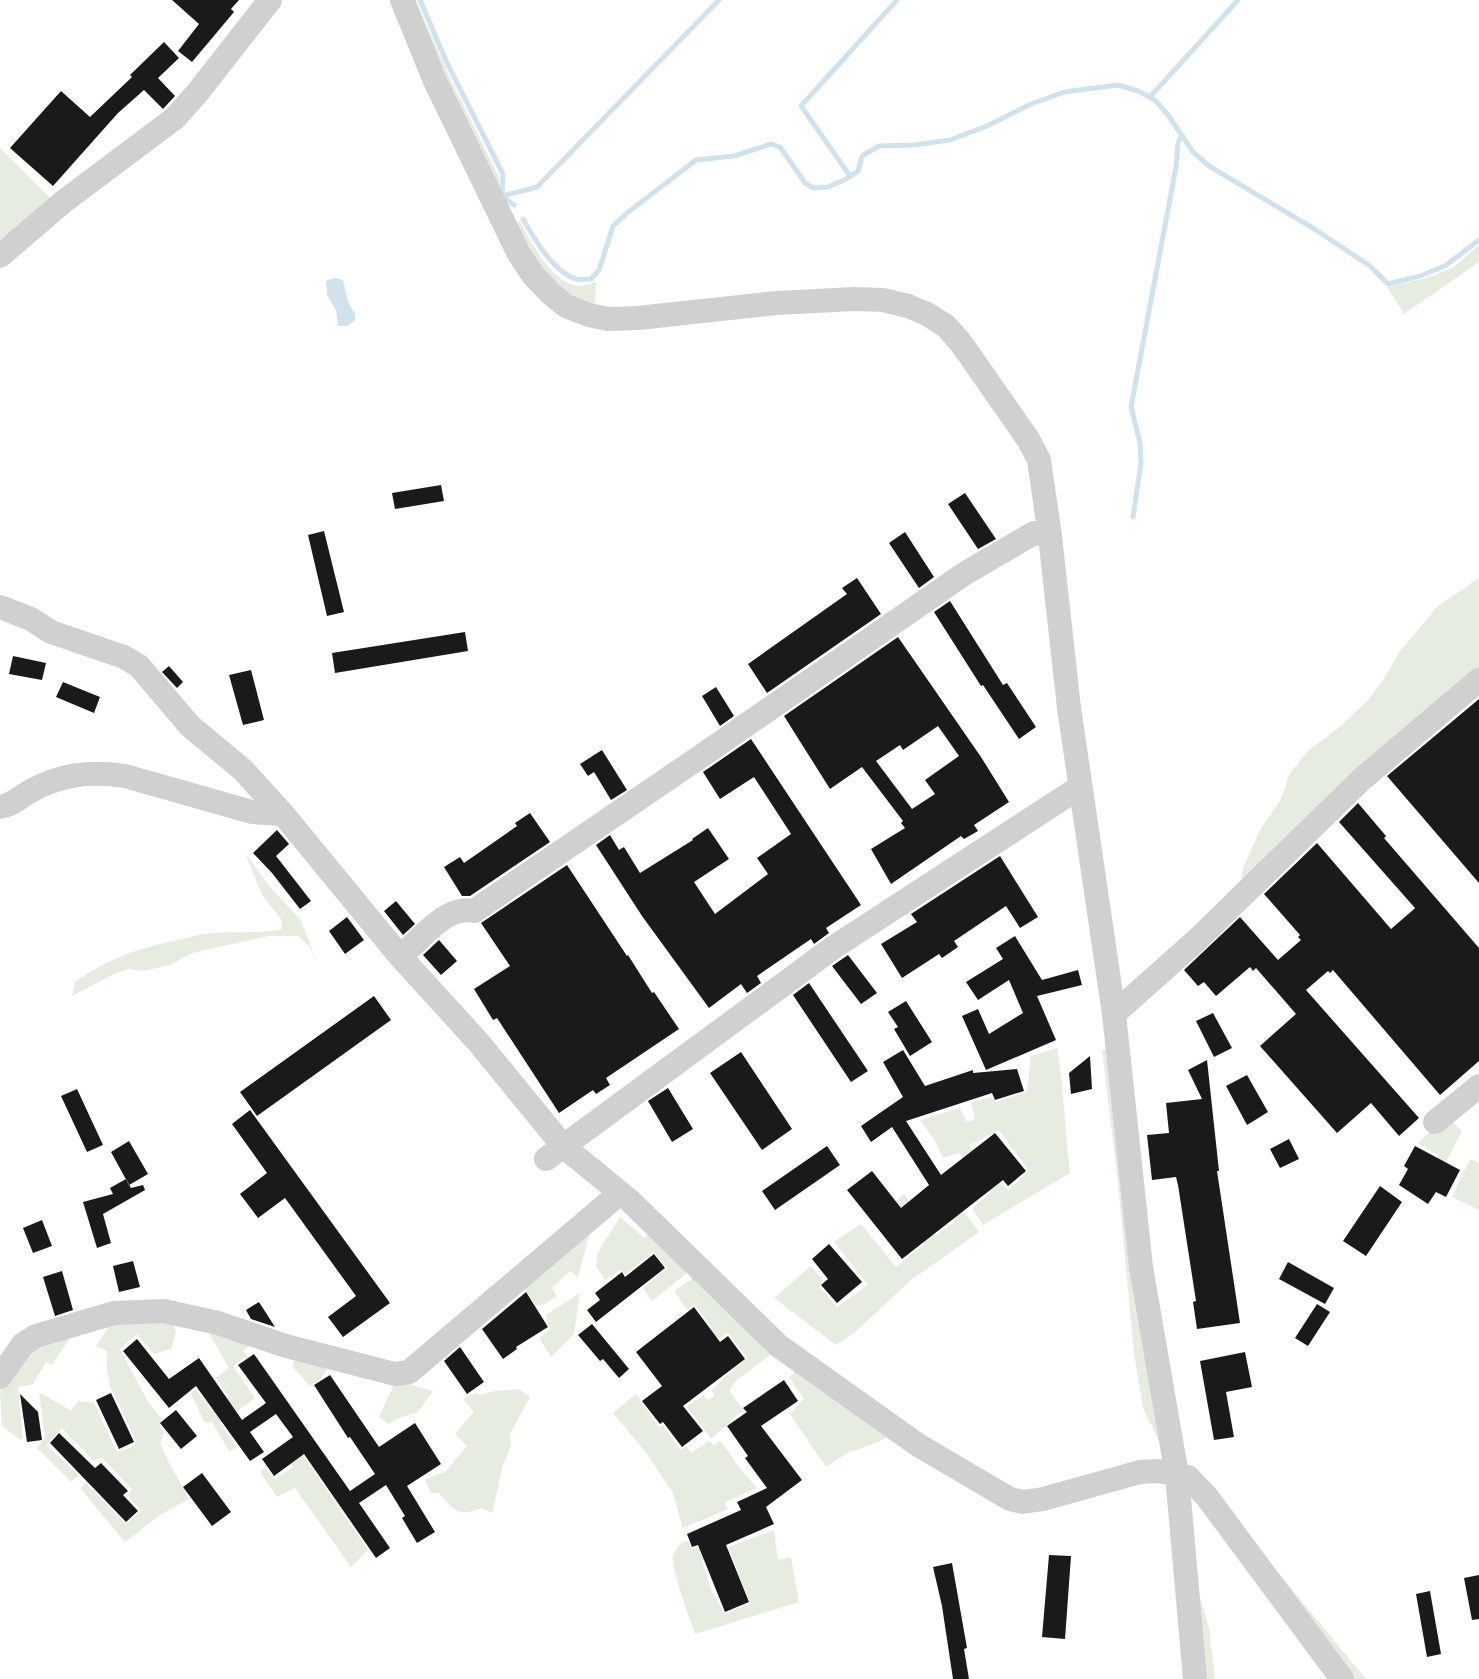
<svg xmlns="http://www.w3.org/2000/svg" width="1479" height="1679" viewBox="0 0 1479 1679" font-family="Ubuntu,sans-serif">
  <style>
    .green { fill: #e6ecdf; fill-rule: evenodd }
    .water { fill: #cfe2ee }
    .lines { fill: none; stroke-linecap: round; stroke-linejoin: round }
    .stream { stroke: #cfe2ee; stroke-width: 5 }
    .building { fill: #1a1a1a; fill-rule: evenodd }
    .minor { stroke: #d0d0d0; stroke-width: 24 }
  </style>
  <rect width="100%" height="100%" fill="#fff"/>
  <path class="green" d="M407 0H416L450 78 499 177 500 196 510 208 503 213Z
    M0 148 51 199 0 248Z
    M520 221C530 241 552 283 578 286 584 286 590 284 596 282L595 304 587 308 553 287 512 227Z
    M1479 245V262L1404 314 1387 287 1430 277 1454 267Z
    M1479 578V672L1239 891 1243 868 1260 830 1281 799 1290 773 1308 751 1341 726 1368 700 1381 683 1401 650 1438 606Z
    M245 853 270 887 301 920 316 960 309 946 298 936H268L192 953 170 965 143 971 128 969 112 975 72 996 75 982C111 957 139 948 181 939 192 937 203 933 213 933 236 931 259 934 282 929L281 919 262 895Z
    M1057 1048C1064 1089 1065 1131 1070 1173L983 1225 972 1208 990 1193 959 1153 943 1158 935 1141 920 1120 960 1108 967 1122 975 1119 971 1102 991 1097 997 1102 1027 1091 1031 1056ZM999 1130 1029 1171 1008 1191 969 1145Z
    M1112 1049 1169 1462 1143 1408 1134 1353 1118 1183 1102 1050Z
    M1448 1118 1462 1131 1432 1189 1427 1185 1438 1155 1418 1143 1436 1126Z
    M1470 1159 1479 1163V1210L1452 1197Z
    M936 1176 979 1232 911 1280 854 1333 836 1345 774 1298 811 1266 823 1280 819 1287 837 1307 868 1285 834 1242 861 1224 896 1267 924 1244 892 1204 904 1194 936 1235 956 1221 926 1180Z
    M620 1217 644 1238 653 1231 692 1269 652 1301 643 1288 667 1268 654 1252 625 1274 620 1270 605 1280 596 1266 598 1252Z
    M591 1228 578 1278 570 1271 552 1288 557 1296 545 1304 536 1305 520 1284Z
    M698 1276 775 1351 737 1380 729 1390 743 1410 711 1439 687 1407 703 1395 708 1400 715 1396 711 1390 747 1358 728 1333 716 1340 710 1331 712 1328 694 1304 687 1310 674 1291 688 1281Z
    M580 1293 574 1334 551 1357 539 1338 550 1329 546 1315Z
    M114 1319 173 1323 176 1333 171 1349 154 1354 137 1334 120 1349 148 1402 162 1419 160 1425 164 1433 160 1443 170 1465 189 1499 160 1515 125 1542 80 1488 86 1483 126 1524 141 1511 128 1495 132 1489 102 1458 94 1461 62 1428 46 1445 79 1475 71 1482 37 1448 45 1437 39 1392 71 1411 78 1401 94 1403 117 1452 130 1448 137 1443 110 1386 107 1371V1351L96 1346Z
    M205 1326 255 1341 243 1351 247 1356 233 1366 255 1398 220 1423 237 1447 229 1451 212 1422 205 1423 191 1394 195 1388 212 1411 229 1397 216 1378 229 1368Z
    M72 1335 52 1365 46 1362 33 1384 18 1387 23 1440 18 1438 2 1426 0 1392 10 1376 33 1346Z
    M297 1355 330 1364 321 1379 310 1386 292 1366Z
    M801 1368 889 1435 881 1441 847 1453 826 1467 790 1414 804 1399 789 1377Z
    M396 1380 433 1391 418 1412 396 1419 389 1424 379 1417Z
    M519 1389 530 1397 510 1434 511 1446 503 1465 492 1513 482 1508C458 1517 454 1511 439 1493H431L425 1480 446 1471 467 1446 455 1434 474 1412 463 1399 475 1393 479 1395 495 1391Z
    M636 1394 659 1427 663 1425 680 1450 687 1446 691 1453 709 1441 714 1445 720 1440 739 1467 757 1488 725 1502 728 1509 683 1528 673 1493 647 1454 613 1413Z
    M292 1439 368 1550 351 1567 295 1488 277 1497 260 1472 265 1468 275 1479 293 1467 280 1448Z
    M1207 1479 1257 1547 1366 1679H1349L1199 1483Z
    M774 1530 778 1560 791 1557 799 1602 695 1634C690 1619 670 1566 673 1555 675 1551 679 1547 681 1543L688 1541 693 1549 708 1542 714 1555 702 1561 712 1592 725 1614 750 1603 728 1547Z
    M1189 1560 1209 1628 1215 1679H1202Z"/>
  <path class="water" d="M335 278 343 280 348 302 355 314V320L347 326H338L336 310 327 295 326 281Z"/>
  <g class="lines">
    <path class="stream" d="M420 0 447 63 503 174 502 196
      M1150 97 1238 0
      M850 176 801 106 897 0
      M502 196 537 187 719 0
      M502 196 514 205
      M523 219C534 238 553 272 576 279 580 280 587 279 591 279L599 270 613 226 627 213 696 160 734 156 771 144 780 147 805 183 813 188 828 187 846 179 858 171 862 156 879 146 914 145 950 140 987 126 1031 104 1064 92 1118 85 1138 91 1155 100 1168 115 1193 152 1209 166 1316 230 1370 266 1388 284 1420 276 1445 266 1479 240
      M1133 517 1141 463 1140 443 1131 407 1176 167 1178 143 1182 135"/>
  </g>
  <path class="building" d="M172 0H239L231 9 234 12 192 62 178 51 199 24Z
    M164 42 179 58 158 78 175 96 163 109 144 90 118 113 53 186 10 148 61 91 90 117 132 77 130 75Z
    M441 485 444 501 395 509 392 493Z
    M965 493 996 539 978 549 948 504Z
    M324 531 344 612 327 616 308 535Z
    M905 532 934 577 919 588 889 543Z
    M857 578 881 614 767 693 748 664 847 594 842 588Z
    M950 601 1003 685 1007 683 1036 727 1019 739 983 685 981 686 934 612Z
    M465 632 468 651 335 673 332 653Z
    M898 637 981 757 1009 802 974 825 978 831 964 839 961 836 891 884 871 849 905 828 901 823 903 821 862 767 830 789 784 716ZM938 726 959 756 925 780 935 794 912 809 876 761 900 745 903 750Z
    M13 656 46 663 42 680 9 674Z
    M169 666 183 682 177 688 162 672Z
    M251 670 264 720 243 725 229 675Z
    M63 682 100 697 94 713 56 697Z
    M716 687 734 716 720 726 702 696Z
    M1479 699V883L1387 776Z
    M751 739 861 905 826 928 829 933 814 944 811 939 757 976 761 983 747 993 741 984 709 1008 642 916 596 845 610 835 619 850 624 847 640 873 693 840 692 839 708 828 729 859 694 882 715 914 768 874 757 858 791 834 754 777 720 799 703 772Z
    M602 750 627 790 611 800 594 772 588 776 580 764Z
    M1358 803 1386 836 1384 838 1479 948V1061L1440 1095 1333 970 1330 973 1328 971 1306 990 1419 1118 1399 1136 1371 1103 1337 1133 1260 1046 1296 1014 1256 968 1253 971 1250 967 1216 996 1204 982 1198 986 1184 970 1240 917 1278 960 1301 940 1298 937 1300 935 1264 894 1317 843 1391 929 1413 910 1415 908 1339 822Z
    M530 813 550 842 470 896H462L444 867 460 857 464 863 517 826 515 823Z
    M277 830 289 844 276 856 311 901 300 909 272 873 253 853Z
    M1000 856 1038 917 1020 928 1006 906 954 941 958 947 942 958 939 954 902 978 881 944 917 922 911 914Z
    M567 865 627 956 628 955 652 993 654 992 679 1029 606 1078 610 1085 596 1094 593 1090 559 1113 497 1018 493 1020 474 989 510 966 481 923Z
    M396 901 415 924 403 935 384 911Z
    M347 917 364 940 345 954 329 931Z
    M1015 936 1042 980 1078 970 1082 985 1037 996 1056 1040 986 1070 962 1016 978 1009 989 1034 1023 1013 1009 980 978 1000 966 982 1003 959 996 948Z
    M439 940 457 961 441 975 423 955Z
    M848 955 877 993 861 1004 832 966Z
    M809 983 868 1071 851 1082 793 995Z
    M374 996 391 1020 257 1116 240 1092Z
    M906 1001 932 1042 910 1056 894 1029 898 1027 888 1012Z
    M1213 1013 1232 1048 1214 1057 1196 1021Z
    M903 1050 925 1086 973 1070V1073L1017 1069 1024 1091 995 1100 992 1093 906 1121 941 1175 995 1133 1026 1171 1008 1186 1003 1180 902 1259 847 1190 872 1171 901 1208 929 1185 892 1127 871 1142 861 1126 903 1097 883 1062Z
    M741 1052 792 1129 762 1150 710 1073Z
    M1090 1056 1092 1089 1071 1094 1069 1073Z
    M1207 1060 1219 1171H1217L1240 1323 1197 1329 1193 1302 1196 1301 1178 1185 1176 1177 1152 1180 1147 1135 1169 1133 1166 1103 1202 1099 1188 1070Z
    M1247 1075 1268 1112 1247 1125 1226 1086Z
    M668 1088 693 1129 672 1142 648 1101Z
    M77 1089 103 1145 87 1152 61 1096Z
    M250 1110 390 1303 343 1337 328 1317 356 1296 285 1198 258 1218 240 1194 267 1173 232 1124Z
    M1289 1139 1299 1159 1280 1168 1270 1149Z
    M129 1141 148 1174 129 1185 111 1152Z
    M827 1146 840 1165 775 1210 762 1191Z
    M1415 1146 1460 1170 1446 1197 1436 1192 1428 1204 1399 1185 1408 1169 1404 1166Z
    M126 1179 131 1188 143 1185 145 1190 103 1214 111 1243 97 1248 83 1202 113 1194 110 1188Z
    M1380 1186 1402 1202 1366 1256 1343 1241Z
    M42 1220 52 1246 33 1253 23 1228Z
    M829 1244 862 1282 837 1303 821 1285 828 1279 812 1259Z
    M654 1254 665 1268 596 1322 587 1310 600 1300 595 1293 622 1272 625 1277Z
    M133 1261 140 1287 119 1292 113 1266Z
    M1288 1262 1334 1288 1325 1304 1279 1279Z
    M62 1271 73 1310 55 1316 43 1277Z
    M526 1292 548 1327 516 1347 517 1349 503 1359 482 1329Z
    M259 1302 275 1327 251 1319 246 1310Z
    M1317 1304 1330 1312 1308 1346 1295 1338Z
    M694 1307 720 1342 728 1336 745 1359 683 1406 703 1431 682 1447 663 1422 660 1424 642 1401 662 1386 636 1352Z
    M592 1324 629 1369 619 1378 603 1359 600 1361 578 1335Z
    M137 1339 169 1379 199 1358 242 1420 266 1403 238 1365 254 1354 350 1491 375 1474 350 1437 348 1438 314 1385 330 1375 379 1447 415 1423 441 1464 407 1486 435 1532 417 1543 402 1518 405 1516 386 1485 359 1503 390 1548 376 1558 304 1454 274 1476 262 1459 293 1437 276 1414 250 1432 264 1452 250 1461 196 1386 169 1408 123 1351Z
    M460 1347 484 1382 467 1394 444 1361Z
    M1245 1352 1252 1387 1226 1392 1234 1437 1214 1440 1200 1361Z
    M784 1380 798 1401 761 1426 802 1480 766 1507 774 1524 726 1545 749 1602 725 1612 698 1545 692 1547 687 1534 741 1510 737 1502 767 1488 745 1458 748 1456 727 1426 747 1412 743 1408Z
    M111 1393 134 1442 119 1449 96 1400Z
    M20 1394 38 1412 42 1440 27 1442Z
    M176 1410 197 1436 181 1449 160 1423Z
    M59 1433 95 1468 101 1463 128 1491 123 1495 138 1511 126 1522 50 1443Z
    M202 1473 231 1512 212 1526 183 1487Z
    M1049 1555 1071 1556 1065 1639 1042 1637Z
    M952 1563 967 1648 964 1649 969 1679H953L942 1606 933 1567Z
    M1479 1575V1619L1472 1620 1464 1578Z
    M1430 1591 1441 1654 1427 1657 1416 1594Z"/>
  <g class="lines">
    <path class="minor" d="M402 0 435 81 519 254 533 275 550 293 566 306 589 315 608 319 638 318 777 303 854 299 883 300 908 306 927 314 946 326 961 343 1028 439 1039 460 1050 536 1069 708 1114 1014 1141 1267 1177 1475 1195 1679
      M0 256 63 202 175 118 198 92 270 0
      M0 607 31 619 51 632 124 657 139 666 190 726 243 770 283 814
      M0 807C12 805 19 798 29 792 60 774 89 771 125 776L252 812 283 814 398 954 479 1043 564 1147 629 1200 779 1346 918 1445 1010 1499 1023 1502 1043 1499 1140 1472 1158 1471 1188 1477 1207 1497 1342 1679
      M398 954 406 951C425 935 447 905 474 911L713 748 964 574 1034 533 1050 536
      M1114 1014 1199 938 1362 779 1479 680
      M1435 1122 1479 1086
      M546 1159 834 947 1080 787
      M0 1377 23 1344 36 1336 114 1313 164 1311 218 1323 286 1346 395 1374 409 1372 620 1193"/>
  </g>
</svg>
